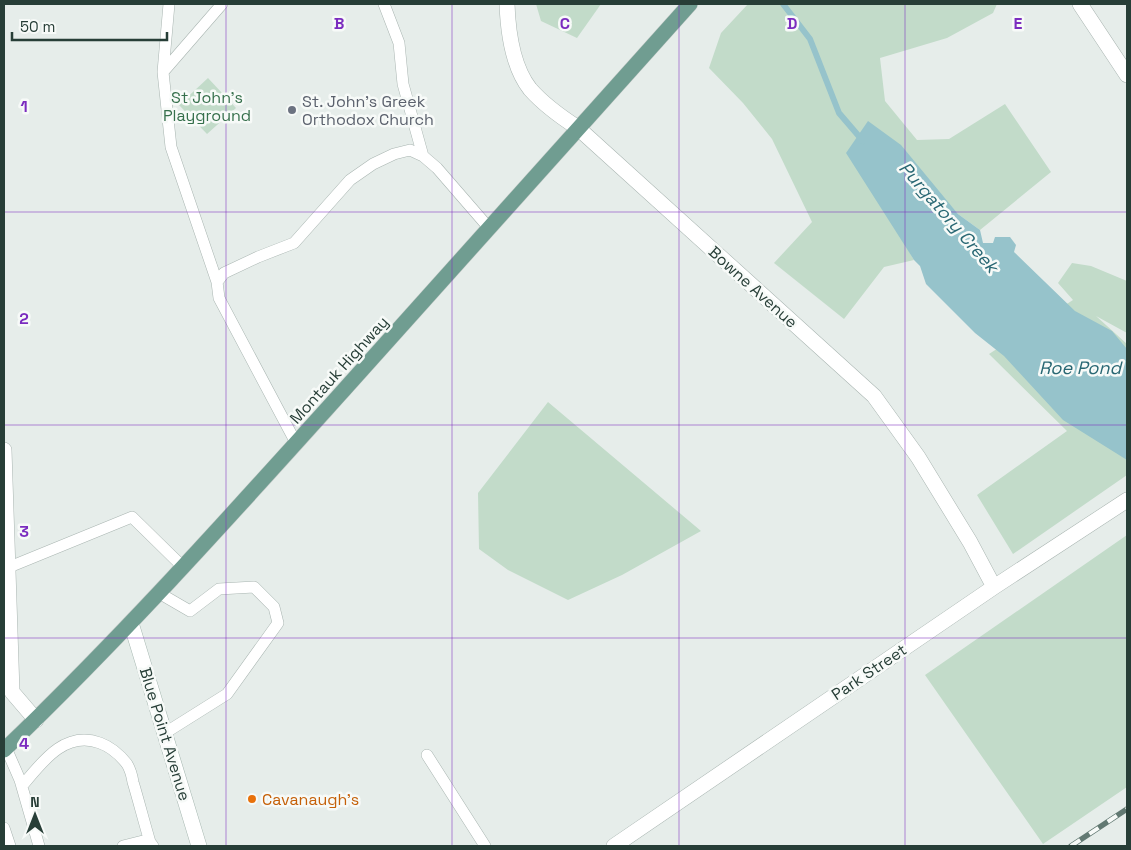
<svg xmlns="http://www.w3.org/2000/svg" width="1131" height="850" viewBox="0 0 1131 850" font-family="'Space Grotesk',sans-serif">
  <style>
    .green { fill: #c2dbc9 }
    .water { fill: #96c3cb }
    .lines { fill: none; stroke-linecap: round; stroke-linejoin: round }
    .stream { stroke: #96c3cb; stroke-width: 6 }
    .lane-casing { stroke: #a9b5b1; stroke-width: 12 }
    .street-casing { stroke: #a9b5b1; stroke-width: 16 }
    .secondary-casing { stroke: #a3b5ae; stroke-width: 16 }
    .primary-casing { stroke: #c3c9c7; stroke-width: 16 }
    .lane { stroke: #fff; stroke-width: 11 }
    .street { stroke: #fff; stroke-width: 15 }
    .secondary { stroke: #fff; stroke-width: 15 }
    .primary { stroke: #709d91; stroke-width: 15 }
    .rail-casing { stroke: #627972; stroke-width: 5.5 }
    .rail { stroke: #f7faf8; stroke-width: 4; stroke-dasharray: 11; stroke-linecap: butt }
    .grid { fill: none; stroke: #7b2cbf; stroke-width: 1; stroke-opacity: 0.55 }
    .worship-dot { fill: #6b7280; stroke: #f7faf8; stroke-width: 2 }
    .food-dot { fill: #e8710a; stroke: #f7faf8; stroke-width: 2 }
    .labels { text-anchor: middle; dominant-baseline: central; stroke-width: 5; stroke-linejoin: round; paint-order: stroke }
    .park-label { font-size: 16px; fill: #36704c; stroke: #f7faf8 }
    .worship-label { font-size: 16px; fill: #5b616d; stroke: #f7faf8; text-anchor: start }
    .street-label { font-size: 16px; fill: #273e37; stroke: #f7faf8 }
    .food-label { font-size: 16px; fill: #c56008; stroke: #f7faf8; text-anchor: start }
    .water-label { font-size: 18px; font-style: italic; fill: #286773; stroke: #f7faf8 }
    .grid-label { font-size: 16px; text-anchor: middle; font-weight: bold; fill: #7b2cbf; stroke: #f7faf8; stroke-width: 5; stroke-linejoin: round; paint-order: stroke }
  </style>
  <rect width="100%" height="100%" fill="#e6edea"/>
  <path class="green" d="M536 4H601L577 38 541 21Z
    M748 4H997L993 13 947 38 880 58 885 101 917 140 949 139 1005 104 1051 172 980 230 958 214 934 187 903 241 914 260 884 267 844 319 774 263 812 222 772 139 743 103 709 68 721 33Z
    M208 78 236 108 207 134 179 105Z
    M1072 263 1091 266 1127 281V333L1096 316 1127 344V475L1013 554 977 495 1067 431 989 354 1073 300 1058 283Z
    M548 402 701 531 622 575 568 600 508 570 479 549 478 493Z
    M1127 535V787L1043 844 925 675Z"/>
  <path class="water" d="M868 121 901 145 958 214 980 230 983 243H993L995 237H1010L1016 245 1014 252 1075 311 1112 331 1127 349V460L1063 420 1004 356 975 333 926 284 920 266 914 260 846 153Z"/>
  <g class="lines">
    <path class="stream" d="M783 4 810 39 839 113 863 141"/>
    <defs>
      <path id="lane" d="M169 4 163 72 171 147 217 282
        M384 4 399 43 403 84 423 156
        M163 72 222 4
        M296 443 219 298 217 282 224 273 258 257 294 243 350 180 373 164 394 154 410 150 423 156 437 168 489 228
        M7 568 132 517 183 567
        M159 593 190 611 219 589 254 587 274 607 278 623 227 694 165 733
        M6 748 20 780 39 846
        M427 755 485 846
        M22 786C42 762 65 730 100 743 111 747 120 755 127 764 130 769 132 776 133 782 139 802 144 822 150 842
        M4 828 10 846
        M123 846 143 841 150 842 153 846"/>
      <path id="street" d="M507 4C508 32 512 66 530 89 544 105 561 117 578 128L874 396 918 457 970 542 994 587
        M1080 4 1127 75
        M4 450 12 692 36 720
        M614 846 994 587 1127 500"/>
      <path id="secondary" d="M131 623 199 846"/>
      <path id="primary" d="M4 750C123 636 233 513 343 391 459 262 575 133 690 4"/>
    </defs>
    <use href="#lane" class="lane-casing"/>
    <use href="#street" class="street-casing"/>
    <use href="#secondary" class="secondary-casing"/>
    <use href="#primary" class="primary-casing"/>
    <use href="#lane" class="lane"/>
    <use href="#street" class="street"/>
    <use href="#secondary" class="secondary"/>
    <use href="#primary" class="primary"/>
    <defs>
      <path id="rail" d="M1071 846 1127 809"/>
    </defs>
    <use href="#rail" class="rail-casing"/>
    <use href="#rail" class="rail"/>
  </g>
  <path class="grid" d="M226 4V846M452 4V846M679 4V846M905 4V846M4 212H1127M4 425H1127M4 638H1127"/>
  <circle class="worship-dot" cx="292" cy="110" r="5"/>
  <circle class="food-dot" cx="252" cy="799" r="5"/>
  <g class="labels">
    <g class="park-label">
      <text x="207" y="97">St John's<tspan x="207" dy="18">Playground</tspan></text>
    </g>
    <g class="worship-label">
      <text x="302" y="101">St. John's Greek<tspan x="302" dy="18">Orthodox Church</tspan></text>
    </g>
    <g class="street-label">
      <text transform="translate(753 287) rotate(42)">Bowne Avenue</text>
      <text transform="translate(339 370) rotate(-48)">Montauk Highway</text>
      <text transform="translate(869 672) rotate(-34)">Park Street</text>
      <text transform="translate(165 734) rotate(73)">Blue Point Avenue</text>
    </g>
    <g class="food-label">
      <text x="262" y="799">Cavanaugh's</text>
    </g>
    <g class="water-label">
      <text transform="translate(949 217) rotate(49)">Purgatory Creek</text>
      <text x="1080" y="367">Roe Pond</text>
    </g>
  </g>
  <g class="grid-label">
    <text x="339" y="29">B</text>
    <text x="565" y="29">C</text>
    <text x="792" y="29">D</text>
    <text x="1018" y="29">E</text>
    <text x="24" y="112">1</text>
    <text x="24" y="324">2</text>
    <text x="24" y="537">3</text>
    <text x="24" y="749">4</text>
  </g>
  <rect width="1131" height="850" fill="none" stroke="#273e37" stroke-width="10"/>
  <g transform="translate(35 815)" stroke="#f7faf8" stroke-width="4" paint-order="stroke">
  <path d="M0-4L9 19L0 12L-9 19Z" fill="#273e37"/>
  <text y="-8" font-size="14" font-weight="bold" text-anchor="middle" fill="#273e37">N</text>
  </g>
  <path d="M12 32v8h155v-8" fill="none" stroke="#273e37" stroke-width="2.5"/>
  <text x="20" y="32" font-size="15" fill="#273e37" stroke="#f7faf8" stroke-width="4" paint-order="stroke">50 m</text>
</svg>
